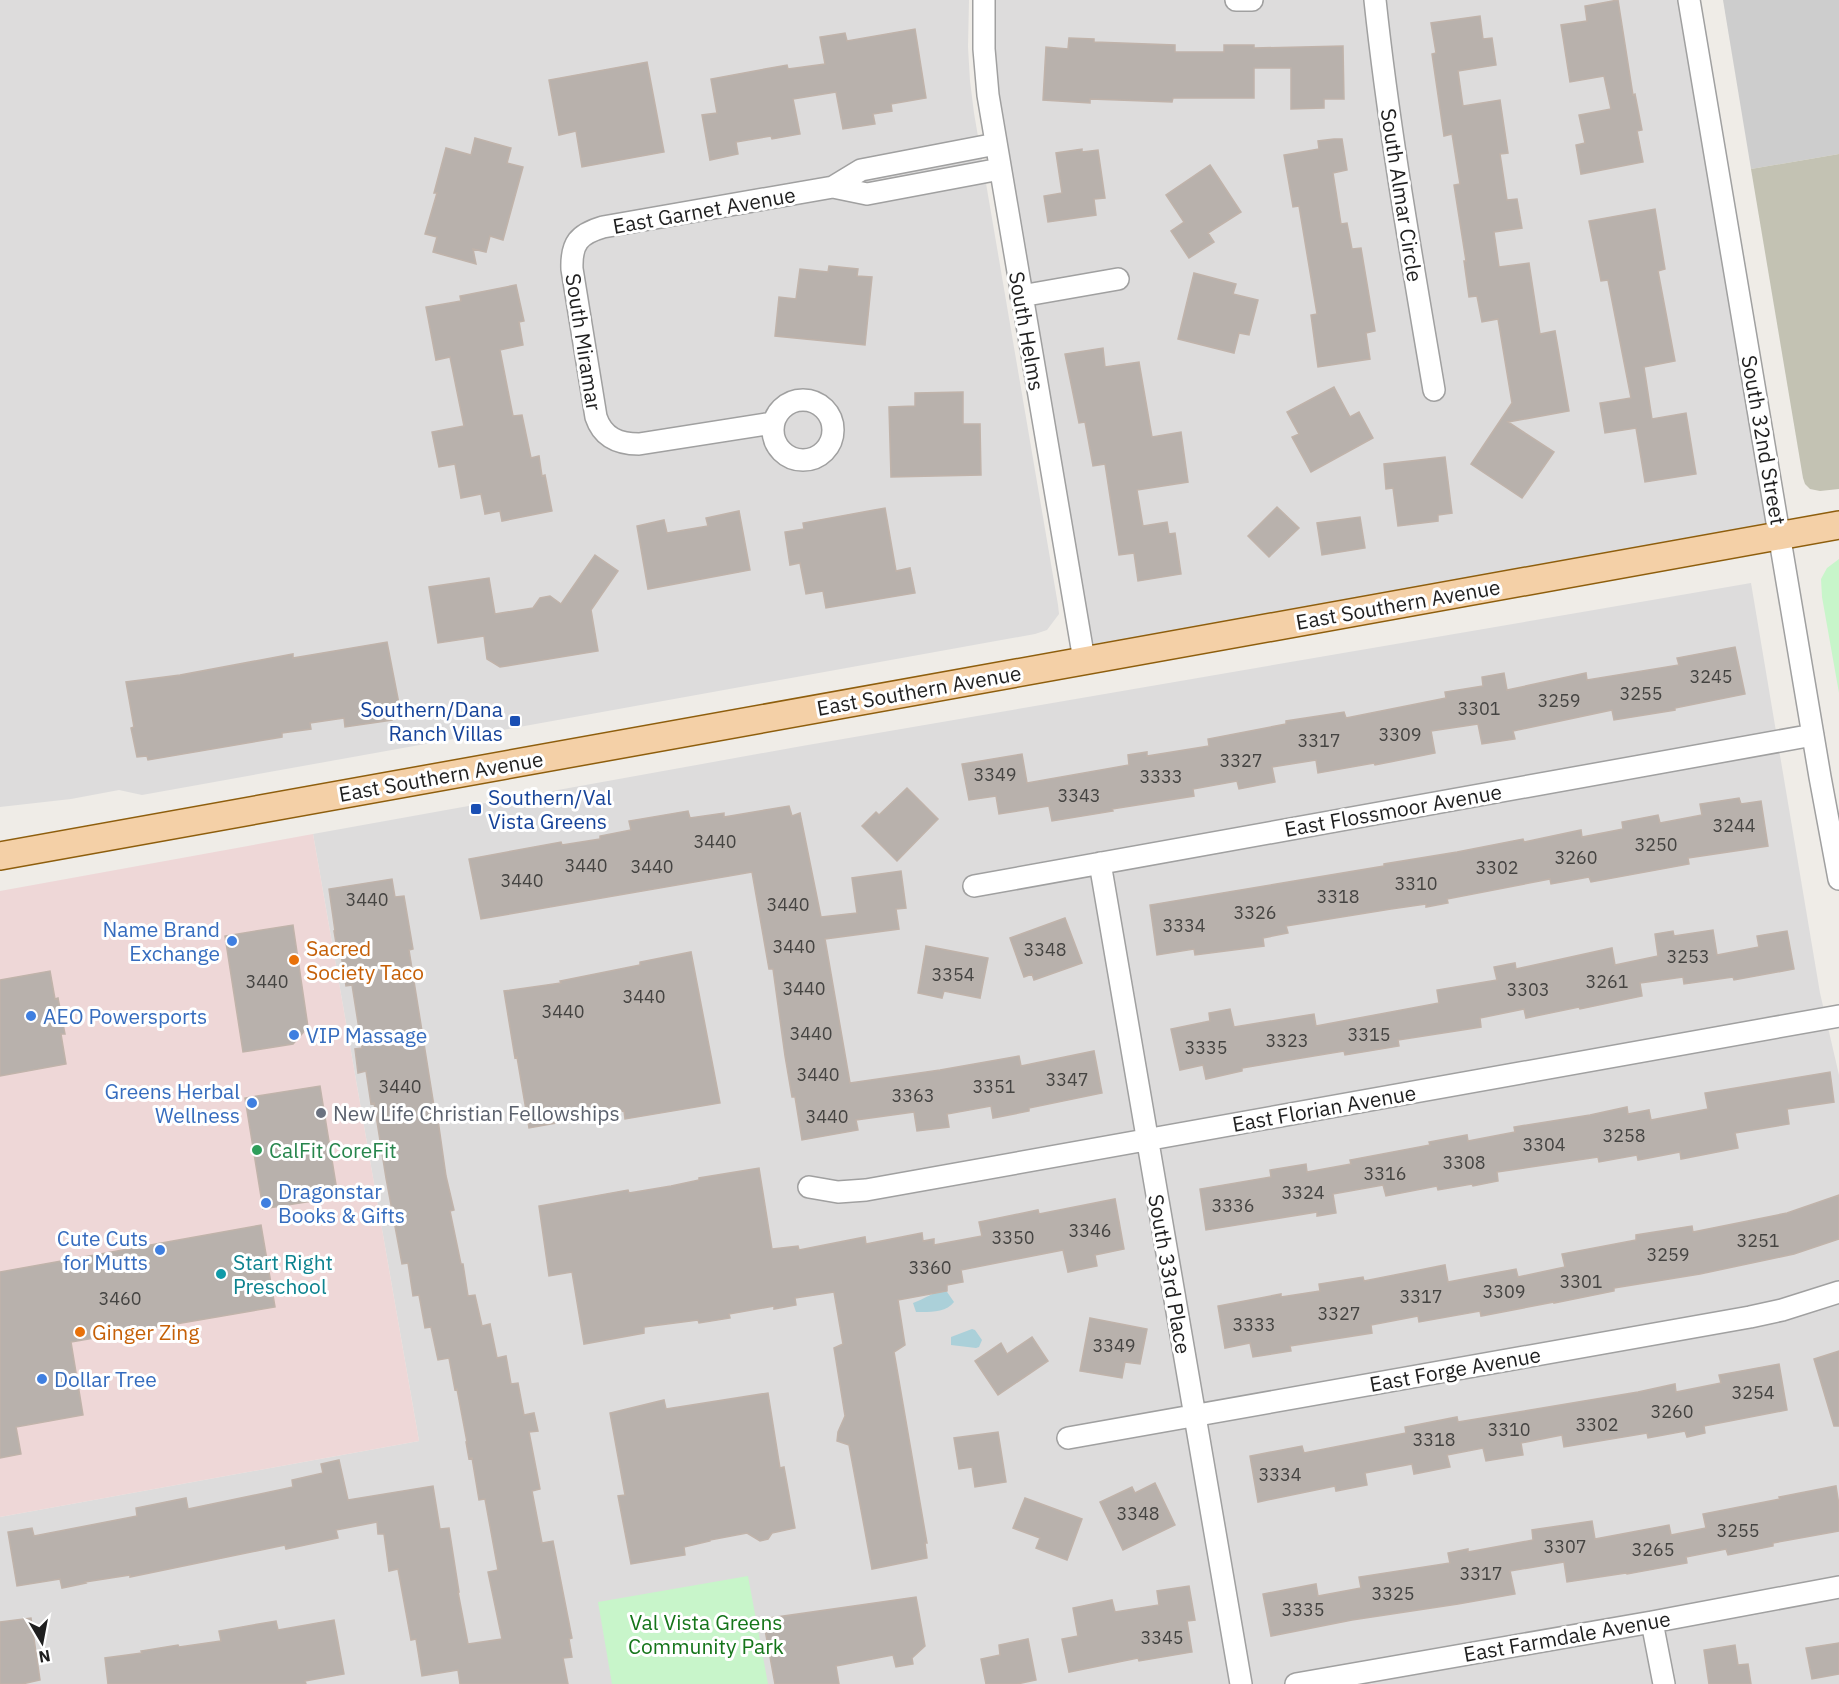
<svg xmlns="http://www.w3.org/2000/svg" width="1839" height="1684" viewBox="0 0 1839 1684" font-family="'IBM Plex Sans',sans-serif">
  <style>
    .residential { fill: #dddcdc }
    .commercial { fill: #eed7d7 }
    .religious { fill: #cdcdcd }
    .construction { fill: #c3c2b3 }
    .park { fill: #c8f5ca }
    .water { fill: #abd0d9 }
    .building { fill: #b8b1ac; stroke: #c0b3aa; stroke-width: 1.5 }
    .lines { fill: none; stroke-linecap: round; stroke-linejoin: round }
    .minor-casing { stroke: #a0a0a0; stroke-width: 24 }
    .major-casing { stroke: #8e5e0d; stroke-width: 30 }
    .minor { stroke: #fff; stroke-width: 21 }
    .major { stroke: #f4d0a7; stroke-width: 27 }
    .transit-dot { fill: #1a4fb4; stroke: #fff; stroke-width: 2 }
    .shop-dot { fill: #3f7fe0; stroke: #fff; stroke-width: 2 }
    .food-dot { fill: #e8710a; stroke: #fff; stroke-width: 2 }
    .worship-dot { fill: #6b7280; stroke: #fff; stroke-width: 2 }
    .leisure-dot { fill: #2e9e5b; stroke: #fff; stroke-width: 2 }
    .culture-dot { fill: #0f9aa8; stroke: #fff; stroke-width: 2 }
    .labels { text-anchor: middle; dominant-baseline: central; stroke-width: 6; stroke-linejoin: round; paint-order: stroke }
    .number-label { font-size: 18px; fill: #454442 }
    .street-label { font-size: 21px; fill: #1f1f1f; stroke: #fff }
    .transit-label { font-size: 21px; fill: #164399; stroke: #fff; text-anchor: end }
    .shop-label { font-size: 21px; fill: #366cbe; stroke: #fff; text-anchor: start }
    .food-label { font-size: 21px; fill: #c56008; stroke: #fff; text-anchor: start }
    .worship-label { font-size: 21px; fill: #5b616d; stroke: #fff; text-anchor: start }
    .leisure-label { font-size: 21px; fill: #27864d; stroke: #fff; text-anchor: start }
    .culture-label { font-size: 21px; fill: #0d838f; stroke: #fff; text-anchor: start }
    .park-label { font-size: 21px; fill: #15751a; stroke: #fff }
  </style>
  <rect width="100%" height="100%" fill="#efece7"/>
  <path class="residential" d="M0 0H969L968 47 970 81 974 113 1058 605 1059 614 1047 630 1035 634 142 795 119 790 71 799 0 807Z
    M984 0H1689L1780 536 1084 660Z
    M1751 583 1820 993 1839 1075V1684H0V1517L419 1441 313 834 802 746Z"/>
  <path class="commercial" d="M313 834 419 1441 0 1517V891Z"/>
  <path class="religious" d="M1723 0H1839V154L1751 169Z"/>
  <path class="construction" d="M1839 154V489L1820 491 1810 489 1805 484 1803 478 1751 169Z"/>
  <path class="park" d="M1839 559V693L1822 597 1821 579 1827 568Z
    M748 1576 768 1684H612L598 1602Z"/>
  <path class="water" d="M945 1289 954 1302C946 1313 929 1312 916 1312L913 1303C925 1299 933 1292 945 1289Z
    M972 1329 975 1330 982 1340 979 1347 976 1348 951 1345V1337Z"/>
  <path class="building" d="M1618 0 1633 95 1635 94 1642 130 1637 131 1643 162 1581 174 1576 145 1585 143 1579 115 1611 109 1604 76 1570 82 1561 25 1587 21 1585 6Z
    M1480 16 1483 39 1492 38 1496 65 1458 71 1463 106 1500 100 1508 153 1500 154 1507 200 1517 199 1522 228 1494 232 1499 267 1529 263 1540 334 1555 331 1569 411 1508 422 1554 452 1522 498 1471 464 1512 403 1498 319 1482 322 1477 296 1469 297 1464 261H1466L1454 185 1460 184 1452 134 1444 136 1432 54 1436 53 1431 23Z
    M915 29 926 98 891 104 892 111 873 114 875 124 843 129 836 92 793 99 800 134 772 139 771 136 736 142 738 154 710 160 702 115 717 113 711 79 787 65 788 69 825 64 820 37 845 33 847 41Z
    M1069 38 1094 39V42L1175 45V52H1224V45H1254V48L1343 46 1344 99H1324V108L1291 109V68H1254V98H1173L1172 102 1090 99V103L1043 100 1046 47 1068 49Z
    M647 62 664 152 582 167 576 131 559 135 549 80Z
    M475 138 511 148 507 163 523 167 503 240 490 236 486 252 473 249 476 264 433 252 437 237 425 234 437 193H434L446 148 471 155Z
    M1334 139H1342L1347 170 1333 173 1341 224 1347 223 1352 249 1361 248 1375 331 1366 333 1370 359 1318 367 1311 315 1317 314 1299 206 1293 207 1284 155 1319 149 1318 141Z
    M1082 149V152L1098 150 1105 198 1094 199 1096 215 1048 222 1044 196 1062 193 1056 153Z
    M1210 165 1241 212 1208 233 1214 242 1189 258 1171 231 1184 222 1166 195Z
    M1655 209 1665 269 1658 271 1675 361 1644 367 1652 419 1686 413 1696 474 1645 482 1636 428 1605 433 1600 403 1631 398 1608 280 1601 281 1589 221Z
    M829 266 858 269 857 276 872 277 865 345 775 336 779 297 796 299 800 269 828 272Z
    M1194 273 1236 284 1233 294 1258 300 1249 335 1239 333 1234 353 1178 339Z
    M516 285 524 321 519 322 523 345 500 350 513 416 522 415 531 458 539 456 542 476 545 475 552 511 502 521 500 511 485 514 481 494 461 498 455 464 439 467 432 432 464 426 450 357 436 360 426 307 461 301 460 296Z
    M1103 348 1105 367 1139 362 1152 437 1181 432 1188 482 1137 490 1143 526 1167 522 1169 534 1175 533 1181 574 1138 581 1134 553 1119 555 1105 464 1093 466 1085 422 1079 423 1065 354Z
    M1334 387 1350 417 1359 412 1373 438 1311 472 1292 437 1299 434 1287 412Z
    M963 392V424H980L981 475 891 477 889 407 915 406V393Z
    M1445 457 1452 513 1438 515V521L1398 526 1393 488 1386 489 1384 464Z
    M1277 507 1299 528 1269 557 1248 536Z
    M885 508 896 571 910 568 915 593 826 608 823 591 806 594 800 563 790 565 785 532 804 529 803 523Z
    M739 511 750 570 648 589 637 526 664 520 667 533 708 526 706 518Z
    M1360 517 1365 548 1322 555 1317 523Z
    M595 555 618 571 591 610 598 651 500 667 487 659 484 636 438 643 429 587 489 578 495 614 533 608 540 598 550 596 561 604Z
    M387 642 401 714 391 715 392 720 345 727 344 718 310 723 311 729 282 733V737L148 760 147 756 137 757 131 728 134 727 126 682 180 675 293 654V658Z
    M1735 647 1745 694 1675 708V710L1614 720 1612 710 1513 731 1515 739 1482 744 1478 724 1431 731 1435 753 1375 765 1374 763 1318 773 1316 760 1272 767 1275 782 1239 789 1237 781 1193 789 1194 796 1112 809 1113 811 1052 821 1049 806 999 814 996 796 969 800 962 764 1022 754 1027 783 1129 765 1128 755 1147 752V756L1209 746 1208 739 1286 724V721L1344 712 1346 718 1446 698 1445 692 1483 686 1482 677 1504 673 1507 690 1586 673 1587 680 1679 665 1677 658Z
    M907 788 938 819 897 861 862 826 876 812 879 815Z
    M1739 798 1741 804 1761 801 1768 846 1688 858 1689 864 1591 882 1589 877 1551 884 1550 879 1447 899 1448 903 1426 907V904L1391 909 1286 926 1288 933 1263 938 1264 946 1195 955 1194 949 1157 955 1150 905 1384 866V864L1457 852 1523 839 1524 842 1581 830 1582 837 1623 829 1622 822 1658 815 1660 823 1702 815 1700 804Z
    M789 806 792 816 800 813 821 917 857 913 852 878 901 871 906 908 896 909 899 929 825 939 850 1083 940 1070 1019 1056 1021 1066 1094 1051 1102 1093 1029 1108V1111L993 1118 991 1106 947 1114 949 1127 917 1131 914 1112 856 1120 858 1130 802 1140 795 1097H792L785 1056 773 969H769L752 872 481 919 469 859 561 842 562 845 600 839V836L631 830 629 821 688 811 690 818 724 813V817Z
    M392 879 395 897 404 896 413 949 409 950 434 1106H436L446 1176 454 1210 450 1211 461 1264H463L468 1296 475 1295 482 1326 490 1324 497 1358 506 1356 511 1384 518 1383 524 1415 534 1413 538 1431 529 1432 540 1489 532 1491 542 1543 553 1541 572 1638 569 1639 572 1657 563 1658 568 1684H460L458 1670 422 1676 416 1639 411 1640 398 1569 389 1571 384 1534H378L377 1522 336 1530 338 1538 286 1549 285 1545 130 1577V1575L85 1582 86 1583 62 1588 60 1579 17 1586 8 1532 32 1528 34 1536 137 1516 136 1508 186 1498 188 1509 293 1487 292 1480 323 1473 321 1464 339 1460 348 1500 433 1486 440 1529 449 1528 459 1592H458L468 1644 502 1639 488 1572 498 1570 485 1499 479 1500 472 1458 469 1459 466 1442H467L457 1389 455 1390 449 1358 438 1360 431 1327 425 1328 419 1295 413 1296 408 1263 402 1264 386 1178 374 1103 371 1104 366 1071 358 1073 355 1049 362 1048 352 985 346 986 340 948 337 949 334 931H335L329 889Z
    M1065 918 1082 963 1034 980 1032 974 1024 977 1010 938Z
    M293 925 308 1027 293 1044 243 1052 225 936Z
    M1713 930 1717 955 1759 947 1757 936 1787 931 1794 969 1734 980 1733 977 1684 984 1683 977 1640 983 1642 996 1580 1009 1579 1007 1526 1018 1524 1009 1480 1018 1481 1027 1398 1040 1399 1046 1345 1055 1344 1051 1242 1068V1071L1206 1079 1203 1065 1180 1070 1171 1029 1210 1021 1209 1013 1230 1009 1234 1027 1314 1014 1316 1026 1439 1003 1437 990 1497 980 1494 967 1515 963 1516 969 1612 948 1615 965 1658 956 1655 934 1673 931 1674 936Z
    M926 946 988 958 980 998 944 991 942 998 918 993Z
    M691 952 720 1103 625 1119 624 1111 529 1128 517 1057 515 1058 504 991 561 983 560 981 640 965V962Z
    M50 971 55 999 58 998 65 1034H61L66 1064 0 1076V980Z
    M1830 1072 1834 1102 1787 1109 1789 1124 1735 1133 1738 1148 1681 1159 1680 1152 1638 1160 1637 1155 1599 1162 1598 1157 1497 1172 1498 1181 1473 1186 1472 1184 1438 1190 1437 1186 1386 1196 1383 1185 1333 1194 1336 1213 1317 1216V1212L1206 1230 1200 1189 1271 1177 1270 1170 1306 1164 1307 1172 1351 1164 1350 1160 1430 1145 1429 1142 1467 1135 1468 1141 1515 1132 1514 1127 1590 1115 1627 1107 1628 1114 1649 1110 1651 1120 1708 1109 1705 1093Z
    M320 1086 338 1197 263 1209 245 1098Z
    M759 1168 772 1249 798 1246 799 1250 865 1237 866 1244 922 1233 923 1241 934 1239V1245L982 1236 979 1222 1038 1210 1039 1214 1115 1199 1124 1249 1095 1255 1097 1266 1068 1272 1063 1250 961 1270 963 1282 947 1285V1291L898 1300 905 1345 894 1352 927 1543H925L927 1558 872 1569 849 1445 837 1441 838 1432 845 1416 834 1348 843 1344 834 1292 795 1298 796 1305 774 1309V1306L729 1314 730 1318 699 1323 698 1320 644 1327V1333L584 1344 572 1272 549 1276 539 1206 628 1190 629 1193 671 1186 699 1180V1178Z
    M1839 1195V1239L1794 1254 1700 1274 1614 1288V1291L1554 1303V1302L1481 1316 1480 1311 1419 1322 1418 1316 1371 1325 1372 1333 1290 1346 1291 1351 1253 1357 1250 1343 1225 1348 1218 1306 1281 1294V1297L1320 1291 1319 1284 1363 1277 1364 1281 1445 1265 1448 1282 1516 1269 1518 1277 1565 1267 1562 1254 1636 1240V1235L1692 1226 1693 1232 1787 1213Z
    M261 1225 275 1307 71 1342 83 1415 16 1427 21 1454 0 1458V1272Z
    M1090 1318 1147 1329 1140 1364 1125 1362 1122 1378 1080 1371Z
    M1032 1337 1048 1361 998 1395 975 1361 1001 1343 1007 1354Z
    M1839 1351V1426H1834L1814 1359Z
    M1779 1364 1787 1410 1704 1426 1705 1433 1687 1437 1685 1431 1648 1438 1647 1433 1564 1447 1562 1435 1521 1443 1523 1455 1486 1461 1483 1448 1447 1455 1450 1467 1414 1474 1412 1464 1365 1473 1367 1485 1336 1491 1335 1486 1258 1502 1250 1456 1302 1446 1304 1453 1406 1433 1405 1427 1457 1417 1458 1422 1638 1392 1675 1384 1676 1392 1721 1383 1719 1375Z
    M768 1393 780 1468 784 1467 795 1528 772 1533 768 1539 760 1541 747 1533 710 1540V1541L684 1547 685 1555 631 1564 618 1496 625 1495 610 1413 664 1400 666 1409Z
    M998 1432 1006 1482 975 1487 972 1467 959 1469 954 1438Z
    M1155 1483 1175 1525 1123 1550 1100 1502 1132 1487 1135 1493Z
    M1836 1486 1839 1505V1531L1773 1543V1546L1728 1555 1726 1549 1686 1557 1687 1563 1627 1574 1626 1573 1567 1582 1564 1562 1510 1571 1515 1594 1458 1604 1352 1620 1271 1636 1263 1594 1316 1584 1318 1596 1361 1588 1359 1577 1450 1563 1448 1553 1468 1549V1552L1533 1540 1532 1530 1592 1521 1595 1539 1669 1525 1671 1535 1706 1528 1703 1514 1780 1499 1779 1497Z
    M1025 1498 1082 1519 1067 1560 1036 1548 1040 1538 1013 1528Z
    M1189 1586 1195 1620 1187 1621 1192 1652 1139 1661 1138 1658 1069 1672 1062 1639 1078 1636 1073 1608 1112 1600 1115 1612 1159 1605 1157 1591Z
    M916 1597 925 1646 912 1658 913 1664 896 1667 893 1655 836 1666 839 1684H775L763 1619Z
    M31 1618 40 1680 22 1684H0V1622Z
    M334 1620 344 1674 305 1681 306 1684H108L105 1658 142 1653 141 1651 178 1645 179 1647 221 1641 219 1631 276 1621 278 1630Z
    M1028 1639 1036 1680 1017 1684H986L981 1659 1000 1655 999 1645Z
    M1839 1643V1674L1812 1679 1806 1648Z
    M1735 1645 1738 1665 1748 1664 1751 1684H1709L1704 1650Z"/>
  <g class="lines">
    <defs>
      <path id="minor" d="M984 0V49L988 95 1084 660
        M1236 0H1252
        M1375 0C1389 131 1412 260 1434 390
        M1689 0 1820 777 1839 879
        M833 187 861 170 996 144
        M1021 296 1118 279
        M773 430a30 30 0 1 1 60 0a30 30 0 1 1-60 0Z
        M773 423 639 444C619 444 603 438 596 417L572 269C571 243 579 234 603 227L833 187 867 194 1000 169
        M1100 863 1241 1684
        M974 886 1813 735
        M809 1187 838 1192 866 1190 1839 1016
        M1068 1438 1750 1317 1782 1310 1839 1292
        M1652 1622 1664 1684
        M1296 1684 1652 1622 1839 1587"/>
      <path id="major" d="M0 856 1839 525"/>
    </defs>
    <use href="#minor" class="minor-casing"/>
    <use href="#major" class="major-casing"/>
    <use href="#minor" class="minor"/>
    <use href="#major" class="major"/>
  </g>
  <g class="transit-dot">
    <rect x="509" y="715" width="12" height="12" rx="3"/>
    <rect x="470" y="803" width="12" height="12" rx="3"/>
  </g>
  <g class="shop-dot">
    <circle cx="232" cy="941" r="6"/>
    <circle cx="31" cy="1016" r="6"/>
    <circle cx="294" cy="1035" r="6"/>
    <circle cx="252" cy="1103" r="6"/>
    <circle cx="266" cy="1203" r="6"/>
    <circle cx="160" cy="1250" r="6"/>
    <circle cx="42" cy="1379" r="6"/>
  </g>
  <g class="food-dot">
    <circle cx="294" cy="960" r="6"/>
    <circle cx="80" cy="1332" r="6"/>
  </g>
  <circle class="worship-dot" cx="321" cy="1113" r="6"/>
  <circle class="leisure-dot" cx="257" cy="1150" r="6"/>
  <circle class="culture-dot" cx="221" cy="1274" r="6"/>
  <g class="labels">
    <g class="number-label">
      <text x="1711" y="676">3245</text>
      <text x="1641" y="693">3255</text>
      <text x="1559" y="700">3259</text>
      <text x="1479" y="708">3301</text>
      <text x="1400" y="734">3309</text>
      <text x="1319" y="740">3317</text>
      <text x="1241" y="760">3327</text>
      <text x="995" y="774">3349</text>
      <text x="1161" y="776">3333</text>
      <text x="1079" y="795">3343</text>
      <text x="1734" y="825">3244</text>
      <text x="715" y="841">3440</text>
      <text x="1656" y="844">3250</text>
      <text x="1576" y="857">3260</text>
      <text x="586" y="865">3440</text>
      <text x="652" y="866">3440</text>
      <text x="1497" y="867">3302</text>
      <text x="522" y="880">3440</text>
      <text x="1416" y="883">3310</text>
      <text x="1338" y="896">3318</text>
      <text x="367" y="899">3440</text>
      <text x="788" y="904">3440</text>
      <text x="1255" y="912">3326</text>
      <text x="1184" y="925">3334</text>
      <text x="794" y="946">3440</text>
      <text x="1045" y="949">3348</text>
      <text x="1688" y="956">3253</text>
      <text x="953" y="974">3354</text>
      <text x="267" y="981">3440</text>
      <text x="1607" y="981">3261</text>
      <text x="804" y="988">3440</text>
      <text x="1528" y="989">3303</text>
      <text x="644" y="996">3440</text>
      <text x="563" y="1011">3440</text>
      <text x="811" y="1033">3440</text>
      <text x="1369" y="1034">3315</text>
      <text x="1287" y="1040">3323</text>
      <text x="1206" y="1047">3335</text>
      <text x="818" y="1074">3440</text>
      <text x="1067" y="1079">3347</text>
      <text x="400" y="1086">3440</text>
      <text x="994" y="1086">3351</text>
      <text x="913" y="1095">3363</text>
      <text x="827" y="1116">3440</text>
      <text x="1624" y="1135">3258</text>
      <text x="1544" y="1144">3304</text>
      <text x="1464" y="1162">3308</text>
      <text x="1385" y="1173">3316</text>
      <text x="1303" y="1192">3324</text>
      <text x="1233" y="1205">3336</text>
      <text x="1090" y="1230">3346</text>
      <text x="1013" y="1237">3350</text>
      <text x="1758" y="1240">3251</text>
      <text x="1668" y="1254">3259</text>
      <text x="930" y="1267">3360</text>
      <text x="1581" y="1281">3301</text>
      <text x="1504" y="1291">3309</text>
      <text x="1421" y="1296">3317</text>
      <text x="120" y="1298">3460</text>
      <text x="1339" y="1313">3327</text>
      <text x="1254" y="1324">3333</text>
      <text x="1114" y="1345">3349</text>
      <text x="1753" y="1392">3254</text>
      <text x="1672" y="1411">3260</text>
      <text x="1597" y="1424">3302</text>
      <text x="1509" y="1429">3310</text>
      <text x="1434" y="1439">3318</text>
      <text x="1280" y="1474">3334</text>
      <text x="1138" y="1513">3348</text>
      <text x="1738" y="1530">3255</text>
      <text x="1565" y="1546">3307</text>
      <text x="1653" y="1549">3265</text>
      <text x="1481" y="1573">3317</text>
      <text x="1393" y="1593">3325</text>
      <text x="1303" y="1609">3335</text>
      <text x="1162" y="1637">3345</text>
    </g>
    <g class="street-label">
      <text transform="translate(1402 195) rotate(81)">South Almar Circle</text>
      <text transform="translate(704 210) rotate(-10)">East Garnet Avenue</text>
      <text transform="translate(1027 331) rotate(80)">South Helms</text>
      <text transform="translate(584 342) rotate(81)">South Miramar</text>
      <text transform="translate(1764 440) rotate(80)">South 32nd Street</text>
      <text transform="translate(1398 604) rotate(-10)">East Southern Avenue</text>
      <text transform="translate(919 690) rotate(-10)">East Southern Avenue</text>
      <text transform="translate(441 776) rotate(-10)">East Southern Avenue</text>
      <text transform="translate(1393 810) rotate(-10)">East Flossmoor Avenue</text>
      <text transform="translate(1324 1108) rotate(-10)">East Florian Avenue</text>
      <text transform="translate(1170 1274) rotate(80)">South 33rd Place</text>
      <text transform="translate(1455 1369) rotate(-10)">East Forge Avenue</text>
      <text transform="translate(1567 1636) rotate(-10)">East Farmdale Avenue</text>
    </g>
    <g class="transit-label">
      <text x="503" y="709">Southern/Dana<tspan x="503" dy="24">Ranch Villas</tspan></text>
      <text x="488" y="797" text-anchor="start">Southern/Val<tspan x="488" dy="24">Vista Greens</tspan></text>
    </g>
    <g class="shop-label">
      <text x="220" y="929" text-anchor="end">Name Brand<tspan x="220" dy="24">Exchange</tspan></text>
      <text x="43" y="1016">AEO Powersports</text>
      <text x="306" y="1035">VIP Massage</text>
      <text x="240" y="1091" text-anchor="end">Greens Herbal<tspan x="240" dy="24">Wellness</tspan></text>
      <text x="278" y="1191">Dragonstar<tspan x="278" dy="24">Books &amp; Gifts</tspan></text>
      <text x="148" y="1238" text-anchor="end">Cute Cuts<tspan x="148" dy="24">for Mutts</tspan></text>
      <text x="54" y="1379">Dollar Tree</text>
    </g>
    <g class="food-label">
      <text x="306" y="948">Sacred<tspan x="306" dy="24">Society Taco</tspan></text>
      <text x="92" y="1332">Ginger Zing</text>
    </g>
    <g class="worship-label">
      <text x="333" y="1113">New Life Christian Fellowships</text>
    </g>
    <g class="leisure-label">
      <text x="269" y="1150">CalFit CoreFit</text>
    </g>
    <g class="culture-label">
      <text x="233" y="1262">Start Right<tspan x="233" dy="24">Preschool</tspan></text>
    </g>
    <g class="park-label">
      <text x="706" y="1622">Val Vista Greens<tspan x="706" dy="24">Community Park</tspan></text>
    </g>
  </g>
  <g transform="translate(42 1642) rotate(170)" stroke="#ffffff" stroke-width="4.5" paint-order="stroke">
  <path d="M0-4.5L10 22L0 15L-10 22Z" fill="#1f1f1f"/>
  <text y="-9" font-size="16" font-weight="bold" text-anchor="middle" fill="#1f1f1f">N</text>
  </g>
</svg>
